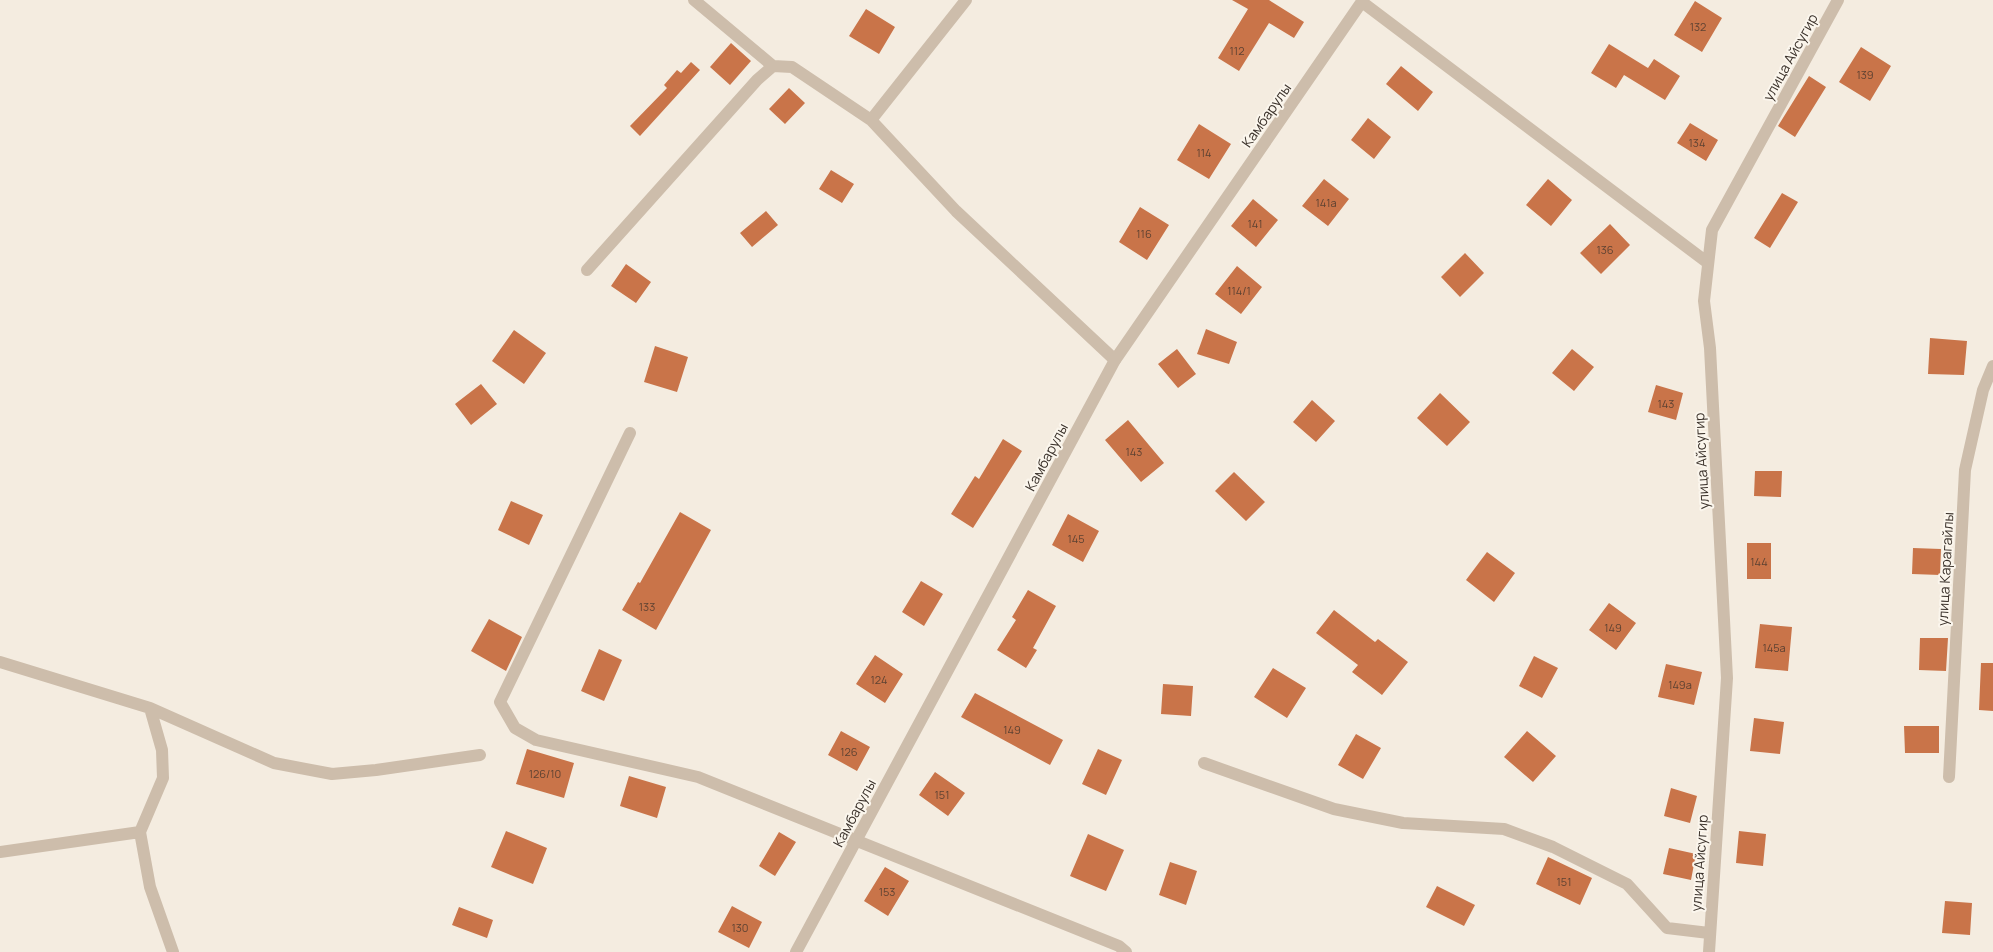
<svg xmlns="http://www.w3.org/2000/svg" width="1993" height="952" viewBox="0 0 1993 952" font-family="Manrope,sans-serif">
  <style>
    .building { fill: #c97449 }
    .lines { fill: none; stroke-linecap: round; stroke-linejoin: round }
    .minor { stroke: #cdbdab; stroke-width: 12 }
    .tertiary { stroke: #cdbdab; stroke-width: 12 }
    .labels { text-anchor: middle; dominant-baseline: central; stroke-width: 4; stroke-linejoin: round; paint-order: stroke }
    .number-label { font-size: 11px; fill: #5e4232 }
    .street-label { font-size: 14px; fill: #3a312a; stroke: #fbf6ed }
  </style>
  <rect width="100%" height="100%" fill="#f4ece0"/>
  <path class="building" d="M1232 0H1269L1304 22 1294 38 1269 23 1239 71 1218 58 1248 9Z
    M1695 1 1722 18 1702 52 1674 35Z
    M866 9 895 27 879 54 849 36Z
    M731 43 751 61 730 85 710 67Z
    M1609 44 1648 68 1654 59 1680 76 1665 100 1624 75 1616 88 1591 73Z
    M1861 47 1891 66 1870 101 1839 82Z
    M691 62 700 70 640 136 630 126 667 88 664 85 677 70 681 73Z
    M1401 66 1433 92 1418 111 1386 84Z
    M1809 76 1826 87 1795 137 1778 126Z
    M789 88 805 103 785 124 769 109Z
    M1368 118 1391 137 1374 159 1351 140Z
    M1690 123 1718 140 1706 161 1677 143Z
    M1199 124 1231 144 1209 179 1177 160Z
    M831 170 854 184 842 203 819 189Z
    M1324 179 1349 199 1328 226 1302 206Z
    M1548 179 1572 200 1551 226 1526 205Z
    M1782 193 1798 202 1770 248 1754 238Z
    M1253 199 1278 220 1256 247 1231 226Z
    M1140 207 1169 225 1147 260 1119 242Z
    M766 211 778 225 752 247 740 233Z
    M1610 224 1630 245 1601 274 1580 253Z
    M1465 253 1484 273 1460 297 1441 277Z
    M626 264 651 282 636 303 611 286Z
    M1237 266 1262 287 1241 314 1215 294Z
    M1206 329 1237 342 1229 364 1197 354Z
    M514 330 546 353 524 384 492 361Z
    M1930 338 1967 341 1964 375 1928 374Z
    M655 346 688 357 677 392 644 382Z
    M1177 349 1196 374 1178 388 1158 364Z
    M1572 349 1594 367 1574 391 1552 373Z
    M481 384 497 404 471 425 455 404Z
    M1656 385 1683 393 1676 420 1648 412Z
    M1440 393 1470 422 1447 446 1417 418Z
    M1312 400 1335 421 1316 442 1293 422Z
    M1128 420 1164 463 1141 482 1105 440Z
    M1003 439 1022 451 973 528 951 514 975 476 979 479Z
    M1755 471H1782L1781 497 1754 496Z
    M1234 472 1265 502 1246 521 1215 491Z
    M511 501 543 515 529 545 498 530Z
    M680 512 711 530 656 630 622 610 638 582 640 583Z
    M1068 514 1099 531 1083 562 1052 545Z
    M1747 543H1771V579H1747Z
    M1913 548 1941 549 1940 575 1912 574Z
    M1487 552 1515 573 1494 602 1466 580Z
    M921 581 943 594 924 626 902 612Z
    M1028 590 1056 606 1033 648 1037 650 1026 668 997 650 1016 620 1012 617Z
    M1609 603 1636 623 1616 650 1589 630Z
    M1334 610 1375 642 1378 639 1408 662 1382 695 1352 672 1358 665 1316 633Z
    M489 619 522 637 506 671 471 651Z
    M1760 624 1792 627 1788 671 1755 668Z
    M1920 638H1948L1946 671 1919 670Z
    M599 649 622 660 604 701 581 691Z
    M875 655 903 674 885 703 856 684Z
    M1534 656 1558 668 1542 698 1519 686Z
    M1981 663H1993V711L1979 710Z
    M1666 664 1702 672 1694 705 1658 697Z
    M1273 668 1306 688 1287 718 1254 697Z
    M1163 684 1193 686 1191 716 1161 714Z
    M975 693 1063 740 1050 765 961 717Z
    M1754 718 1784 722 1780 754 1750 751Z
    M1904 726H1939V753H1905Z
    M841 731 870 747 857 771 828 755Z
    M1527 731 1556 756 1533 782 1504 757Z
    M1356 734 1381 748 1363 779 1338 765Z
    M527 749 574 763 564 798 516 784Z
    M1098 749 1122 760 1106 795 1082 784Z
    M935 772 965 793 948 816 919 795Z
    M629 776 666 787 657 818 620 806Z
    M1671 788 1697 796 1690 823 1664 816Z
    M506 831 547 848 533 884 491 867Z
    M1739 831 1766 834 1763 866 1736 863Z
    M779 832 796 842 775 876 759 866Z
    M1088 834 1124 850 1106 891 1070 876Z
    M1669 848 1696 854 1691 880 1663 874Z
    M1548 857 1592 878 1580 905 1536 884Z
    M1170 862 1197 871 1186 905 1159 895Z
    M885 867 909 881 888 916 864 901Z
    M1437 886 1475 905 1464 926 1426 907Z
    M1945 901 1972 903 1970 935 1942 933Z
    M732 906 762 922 749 948 718 932Z
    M459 907 493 920 487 938 452 925Z"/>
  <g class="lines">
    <path class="minor" d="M694 0 773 66
      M1362 2 1708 263
      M871 120 966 0
      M587 270 757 80 773 66 792 67 871 120 956 211 1115 360
      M630 433 500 702 515 728 536 740 698 777 1119 946 1126 952
      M0 662 150 708 274 763 332 774 376 770 480 755
      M150 708 162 750 163 778 140 832 150 887 173 952
      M1204 763 1334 809 1403 823 1504 829 1553 847 1627 884 1667 928 1709 933
      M1949 777 1965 470 1983 390 1993 366
      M0 852 140 832
      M1709 952 1727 678 1710 348 1704 301 1712 230 1838 0"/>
    <path class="tertiary" d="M796 952 1115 360 1363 0"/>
  </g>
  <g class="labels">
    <g class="number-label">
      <text x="1698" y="26">132</text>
      <text x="1237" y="50">112</text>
      <text x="1865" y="74">139</text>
      <text x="1697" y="142">134</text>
      <text x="1204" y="152">114</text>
      <text x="1326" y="202">141а</text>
      <text x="1255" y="223">141</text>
      <text x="1144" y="233">116</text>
      <text x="1605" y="249">136</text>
      <text x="1239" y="290">114/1</text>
      <text x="1666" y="403">143</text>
      <text x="1134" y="451">143</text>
      <text x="1076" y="538">145</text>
      <text x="1759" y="561">144</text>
      <text x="647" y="606">133</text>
      <text x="1613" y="627">149</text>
      <text x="1774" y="647">145а</text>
      <text x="879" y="679">124</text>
      <text x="1680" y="684">149а</text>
      <text x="1012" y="729">149</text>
      <text x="849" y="751">126</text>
      <text x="545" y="773">126/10</text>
      <text x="942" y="794">151</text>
      <text x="1564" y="881">151</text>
      <text x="887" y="891">153</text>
      <text x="740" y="927">130</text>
    </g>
    <g class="street-label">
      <text transform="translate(1790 57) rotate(-61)">улица Айсугир</text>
      <text transform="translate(1266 115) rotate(-55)">Камбарулы</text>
      <text transform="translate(1046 457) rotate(-62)">Камбарулы</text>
      <text transform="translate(1701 461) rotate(-93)">улица Айсугир</text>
      <text transform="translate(1945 569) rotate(-87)">улица Карагайлы</text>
      <text transform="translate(854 813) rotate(-62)">Камбарулы</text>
      <text transform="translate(1699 863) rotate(-86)">улица Айсугир</text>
    </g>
  </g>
</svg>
